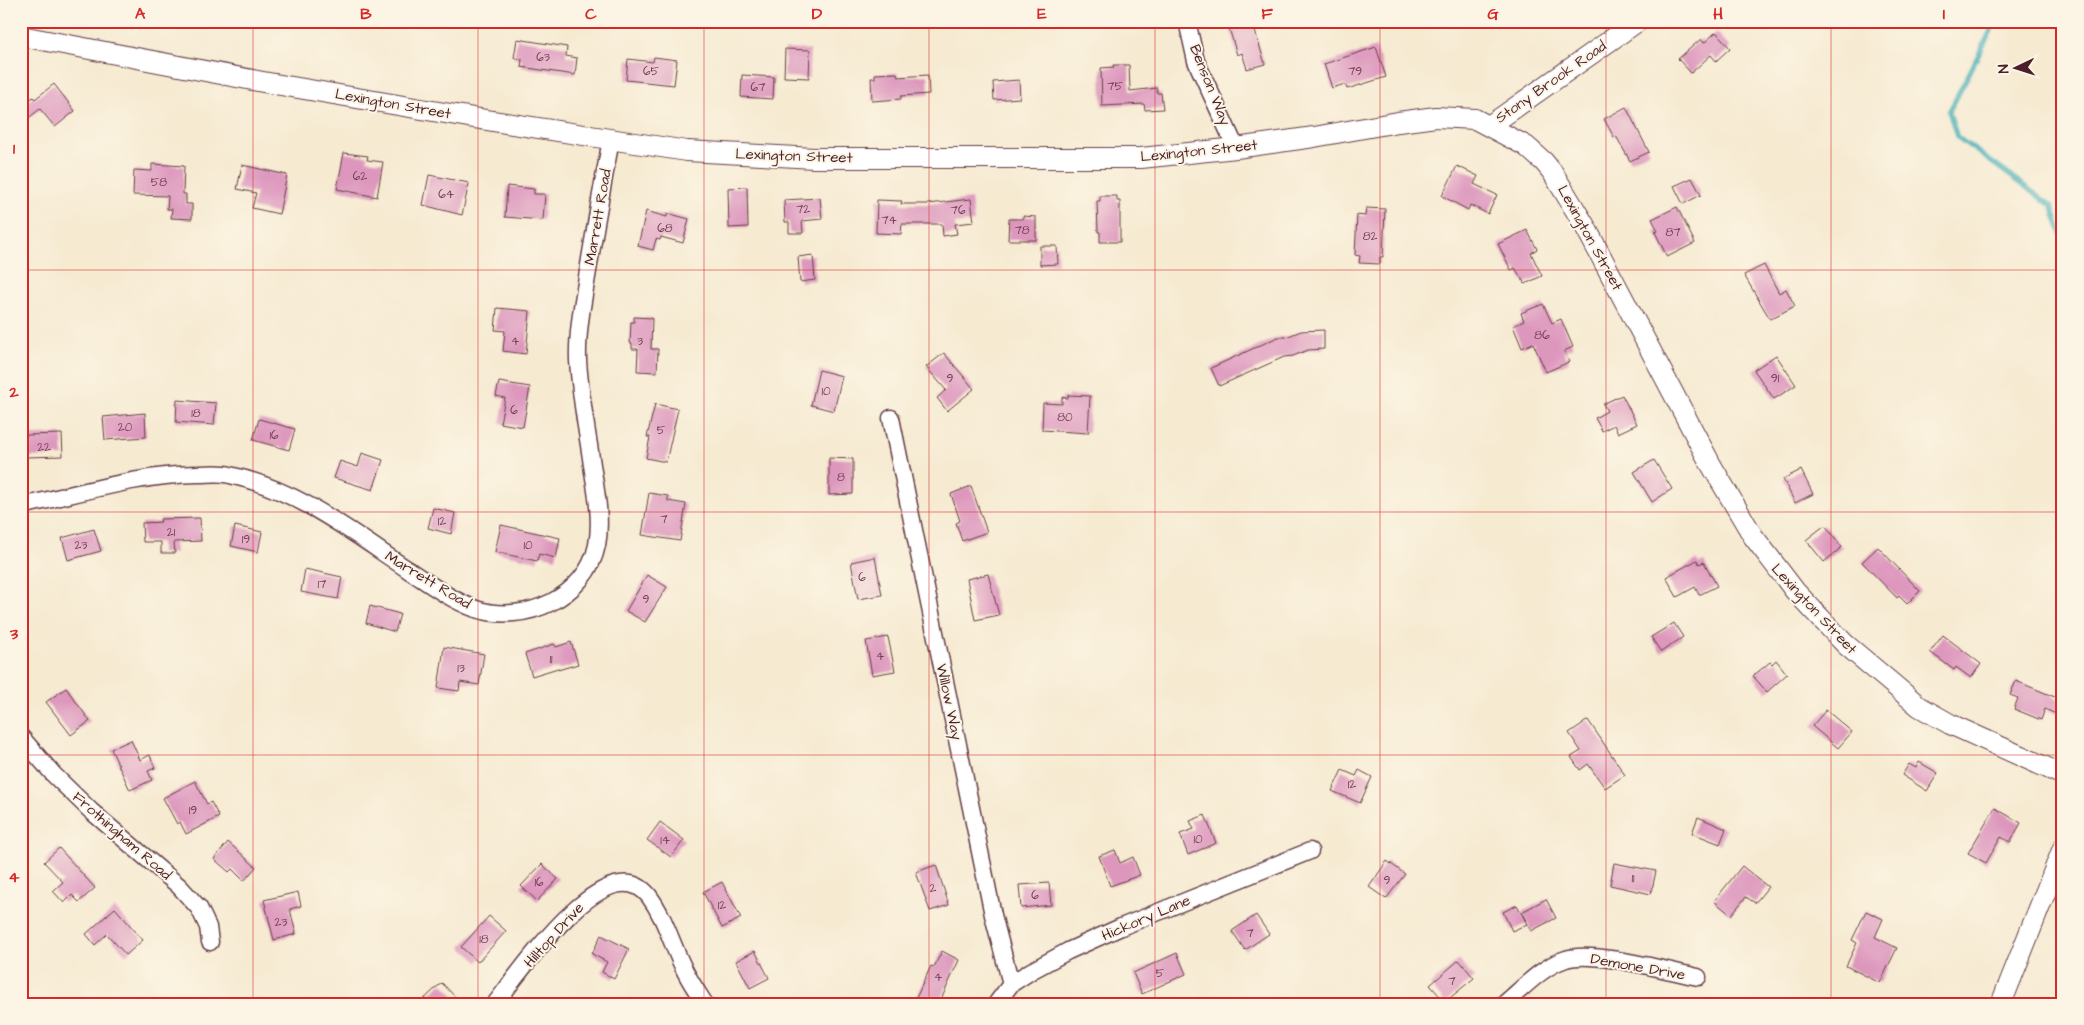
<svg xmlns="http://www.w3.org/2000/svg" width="2084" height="1025" viewBox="0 0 2084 1025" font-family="'Architects Daughter',sans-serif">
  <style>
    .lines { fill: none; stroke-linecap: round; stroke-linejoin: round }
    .stream { stroke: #3cadb6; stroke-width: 5 }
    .building { fill: #dd97bd }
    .minor-casing { stroke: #643d44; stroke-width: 19 }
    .tertiary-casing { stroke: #643d44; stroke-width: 22 }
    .minor { stroke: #fff; stroke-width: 16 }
    .tertiary { stroke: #fff; stroke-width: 20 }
    .grid { fill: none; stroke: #d62828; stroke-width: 1; stroke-opacity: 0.55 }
    .labels { text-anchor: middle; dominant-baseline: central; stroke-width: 4; stroke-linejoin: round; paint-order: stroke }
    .number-label { font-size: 12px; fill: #6f3d50 }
    .street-label { font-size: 15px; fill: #4a1f2b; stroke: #fcf5e5 }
    .neatline { fill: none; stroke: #d62828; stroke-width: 2 }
    .grid-label { font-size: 16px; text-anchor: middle; font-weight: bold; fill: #d62828 }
  </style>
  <rect width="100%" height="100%" fill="#fcf5e5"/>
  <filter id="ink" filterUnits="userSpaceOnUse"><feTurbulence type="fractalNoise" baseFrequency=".02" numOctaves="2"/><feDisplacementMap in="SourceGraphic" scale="10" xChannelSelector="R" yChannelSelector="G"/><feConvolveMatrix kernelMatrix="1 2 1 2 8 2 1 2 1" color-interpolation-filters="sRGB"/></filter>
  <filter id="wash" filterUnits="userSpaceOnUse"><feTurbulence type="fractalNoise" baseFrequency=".0096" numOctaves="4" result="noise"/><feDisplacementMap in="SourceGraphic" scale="20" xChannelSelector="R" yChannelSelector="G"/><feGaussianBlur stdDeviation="1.12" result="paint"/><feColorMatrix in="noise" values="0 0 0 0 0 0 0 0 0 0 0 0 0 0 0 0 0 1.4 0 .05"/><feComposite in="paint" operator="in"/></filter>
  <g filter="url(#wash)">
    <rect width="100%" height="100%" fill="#f6ead1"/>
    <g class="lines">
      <path class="stream" d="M1996 21 1949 112 1957 137 2052 206 2063 239"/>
    </g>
    <g id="blocks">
      <path class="building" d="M1227 21H1252L1265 64 1247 69 1242 53 1237 55Z
        M1716 32 1730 48 1716 61 1711 55 1691 73 1678 59 1701 39 1704 43Z
        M517 39 567 47 566 56 577 58 575 75 521 67 522 59 514 58Z
        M1376 47 1386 77 1347 89 1345 84 1332 88 1324 64Z
        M785 49 810 50 809 78 784 77Z
        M654 57 677 60 674 85 626 80 628 59 653 62Z
        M1113 65H1129L1130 91 1157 88V93H1161L1163 109 1145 110 1144 104 1102 106 1101 68 1114 67Z
        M897 73 898 77 928 75 929 94 901 96V99L872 101 871 78H875V74Z
        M742 75 774 77 773 99 741 97Z
        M1019 80 1020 98 994 100 993 82Z
        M54 84 75 111 55 127 40 109 21 124V107L33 97 35 99Z
        M1626 107 1649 152 1630 161 1616 136 1614 137 1604 119Z
        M344 153 368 156 367 160 383 162 377 197 337 189Z
        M152 164 184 166 183 194H186V204H192V219L171 218 172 209H167L168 196 133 195 134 170 152 171Z
        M242 165 287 175 279 214 252 208 256 193 237 189Z
        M1457 166 1478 176 1474 184 1497 195 1488 214 1470 205 1468 210 1442 196Z
        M429 175 469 183 462 215 423 205Z
        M1692 178 1701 195 1683 204 1674 186Z
        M507 186 534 189V194H545L543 220 505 217Z
        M747 187 748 227 729 228 728 188Z
        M1100 196H1117V201H1120V242H1100V232H1098L1097 201H1100Z
        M820 198 822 219 802 221 803 233H789V222H785L784 200Z
        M971 199 974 222 955 224 957 234 943 236 942 224H902L901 234 876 233 877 200 902 201 901 204H928Z
        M1677 207 1695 243 1667 257 1655 232 1658 231 1652 219Z
        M1366 208 1385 209 1383 257H1380V264L1359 263 1360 256 1355 255 1357 215 1365 216Z
        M646 211 667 217V213L689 219 683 243 661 237 660 240 656 239 653 250 638 246Z
        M1023 216 1036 217V240H1008L1009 219H1023Z
        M1527 230 1537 249 1531 253 1542 276 1525 284 1515 268 1511 270 1498 244Z
        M1040 246H1057L1058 264 1040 265Z
        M813 255 815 280 800 282 798 257Z
        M1764 265 1779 293 1786 289 1795 306 1770 319 1744 275Z
        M1543 304 1552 323 1561 319 1573 347 1564 351 1569 362 1546 372 1533 343 1522 348 1513 326 1524 321 1521 313Z
        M497 308 530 311 526 354 503 351 505 331 495 330Z
        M634 317 652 318 651 349H658L657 372 637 371 638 349H632V343H630L631 322H634Z
        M1324 330V349L1308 350 1293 356 1284 357 1219 386 1211 368 1278 337H1286L1301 331Z
        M944 353 974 389 947 411 937 398 946 390 926 367Z
        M1776 355 1796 385 1774 399 1754 370Z
        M819 370 842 376 834 411 811 405Z
        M499 382 530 387 523 427 500 423 505 398 496 396Z
        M1068 395 1090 396 1088 433 1042 430 1043 403 1062 404V397L1068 398Z
        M1622 395 1637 424 1618 433 1614 425 1602 431 1595 418 1607 411 1603 404Z
        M177 400 216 403 214 425 176 422Z
        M655 404 678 409 666 462 646 458 650 437H647Z
        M145 413 146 437 105 440 103 417Z
        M259 419 295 429 289 450 253 440Z
        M62 434 63 456 26 457 25 435Z
        M362 453 383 460 373 490 334 478 340 461 358 467Z
        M829 458 853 459V494L829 495Z
        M1654 460 1672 489 1652 502 1634 472Z
        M1801 470 1813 494 1795 503 1783 479Z
        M971 486 987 532 962 541 956 523 960 521 951 494Z
        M649 493 668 496V501L686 504 680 541 642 535Z
        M433 508 455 513 451 534 428 528Z
        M200 518 201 541 174 542 175 553H161V542H143L142 523 161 522 160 519Z
        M501 525 560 538 556 558 539 554 537 561 495 552Z
        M1825 525 1842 547 1824 562 1806 540Z
        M235 526 262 532 258 552 231 546Z
        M94 529 101 551 68 560 62 538Z
        M1878 547 1920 591 1907 604 1899 596 1897 598 1862 562Z
        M875 557 882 595 858 599 851 562Z
        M1697 560 1699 564 1704 562 1717 586 1699 595 1695 587 1677 597 1666 577Z
        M305 569 342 577 338 599 301 592Z
        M988 574 999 615 975 620 967 579Z
        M647 575 667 587 645 622 626 611Z
        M370 606 400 614 395 632 366 623Z
        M1674 623 1683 637 1661 652 1651 637Z
        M1943 635 1981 664 1971 678 1956 667 1954 670 1930 652Z
        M888 637 895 671 872 675 866 641Z
        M571 642 578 664 558 670V668L532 676 525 654 554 644 556 647Z
        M444 647 484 654 479 685 460 682 459 691 438 688Z
        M1776 660 1787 674 1767 692 1753 676 1770 662 1772 664Z
        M2016 681 2062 700 2056 714 2045 709 2041 720 2014 709 2018 698 2010 695Z
        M66 688 90 721 71 735 46 702Z
        M1826 710 1852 732 1838 748 1812 726Z
        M1588 720 1625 775 1605 788 1588 764 1580 770 1571 757 1581 751 1569 733Z
        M131 740 140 760 150 755 155 768 148 771 152 780 130 790 111 749Z
        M1919 762 1938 773 1927 791 1902 775 1909 764 1916 768Z
        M1342 770 1356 776 1359 770 1372 777 1360 803 1332 791Z
        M195 781 207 804 211 802 219 817 186 834 180 822 177 824 163 798Z
        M1995 808 2021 823 2010 842 2001 837 1986 863 1968 853Z
        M1205 815 1216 843 1188 855 1180 834 1194 829 1190 821Z
        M1698 817 1726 829 1720 844 1692 833Z
        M660 822 684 840 671 857 647 840Z
        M228 842 256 867 244 881 232 869 229 872 214 859Z
        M59 848 95 888 79 902 72 895 64 903 53 891 63 882 44 862Z
        M1115 850 1120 863 1133 857 1140 875 1110 886 1099 856Z
        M1387 861 1405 874 1386 899 1369 887Z
        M1614 863 1656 871 1651 894 1610 885Z
        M542 864 558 879 537 901 521 886Z
        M936 865 949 905 930 911 916 872Z
        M1742 866 1768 887 1755 903 1746 897 1731 915 1714 901Z
        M722 882 741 918 722 928 703 892Z
        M1049 883 1051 905 1021 908 1019 885Z
        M298 892 301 906 290 909 296 934 274 940 264 900Z
        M1546 899 1556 918 1531 931 1522 912Z
        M1517 905 1527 924 1512 931 1503 912Z
        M115 908 143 940 126 955 107 934 95 945 86 934Z
        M1866 911 1883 919 1875 937 1897 948 1880 983 1846 966 1857 943 1852 940Z
        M1256 915 1269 934 1245 950 1232 931Z
        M489 916 506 931 478 962 461 947Z
        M601 935 629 949 614 979 602 972 607 962 592 954Z
        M755 951 769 978 750 988 736 961Z
        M942 951 959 960 939 1004H928L916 998 931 966 934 967Z
        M1177 953 1186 974 1142 994 1133 973Z
        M1459 960 1474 978 1445 1002 1430 985Z
        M442 983 462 1004H419L438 986Z"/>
    </g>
  </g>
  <g filter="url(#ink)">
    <use href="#blocks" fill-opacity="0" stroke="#643d44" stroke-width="1"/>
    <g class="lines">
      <defs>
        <path id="minor" d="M1187 21 1196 61 1236 148
          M891 418 993 915 1011 984
          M21 506C78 494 141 474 198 474 209 474 220 472 230 475 298 490 350 531 407 569 428 583 451 600 476 609 524 625 587 597 597 545 602 519 596 491 592 465 587 430 580 395 578 360 577 329 584 296 589 265 596 223 603 181 611 140
          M21 737 54 775 91 811 179 886 199 908 208 927 210 942
          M495 1004C518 975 607 843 649 896 666 919 672 946 685 971 691 983 698 993 705 1004
          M996 1004 1011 984 1031 971 1068 951 1121 927 1310 851
          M1504 1004C1523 988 1543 966 1566 959 1593 950 1668 971 1698 977"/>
        <path id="tertiary" d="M21 36 263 82 474 118 687 151 814 158H1141L1236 148 1314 137 1398 122 1436 117 1475 119 1526 146 1544 162 1553 173 1585 226 1710 463 1753 536 1795 591 1845 644 1920 707 1950 724 2063 775
          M1489 126 1638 21
          M2001 1004 2063 848"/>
      </defs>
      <use href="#minor" class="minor-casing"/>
      <use href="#tertiary" class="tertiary-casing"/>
      <use href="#minor" class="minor"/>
      <use href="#tertiary" class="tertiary"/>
    </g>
  </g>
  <path class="grid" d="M253 21V1004M478 21V1004M704 21V1004M929 21V1004M1155 21V1004M1380 21V1004M1606 21V1004M1831 21V1004M21 270H2063M21 512H2063M21 755H2063"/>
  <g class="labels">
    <g class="number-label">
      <text x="543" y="57">63</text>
      <text x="651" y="71">65</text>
      <text x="1355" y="71">79</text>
      <text x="1115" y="86">75</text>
      <text x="758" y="87">67</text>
      <text x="360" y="176">62</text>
      <text x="159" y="182">58</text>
      <text x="446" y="194">64</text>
      <text x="803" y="209">72</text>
      <text x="958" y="210">76</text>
      <text x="889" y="220">74</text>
      <text x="665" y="228">68</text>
      <text x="1022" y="230">78</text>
      <text x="1673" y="232">87</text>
      <text x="1370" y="236">82</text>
      <text x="1542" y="335">86</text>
      <text x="515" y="341">4</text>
      <text x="640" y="341">3</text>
      <text x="950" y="378">9</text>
      <text x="1775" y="378">91</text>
      <text x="826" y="391">10</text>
      <text x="514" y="410">6</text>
      <text x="196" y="413">18</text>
      <text x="1065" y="417">80</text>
      <text x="125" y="427">20</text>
      <text x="661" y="430">5</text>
      <text x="274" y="435">16</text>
      <text x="44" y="447">22</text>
      <text x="841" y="477">8</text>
      <text x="664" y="519">7</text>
      <text x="442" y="521">12</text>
      <text x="171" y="532">21</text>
      <text x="246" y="539">19</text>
      <text x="81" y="545">23</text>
      <text x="528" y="545">10</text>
      <text x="862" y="577">6</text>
      <text x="322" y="584">17</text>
      <text x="646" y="599">9</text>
      <text x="880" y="656">4</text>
      <text x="551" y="659">11</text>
      <text x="461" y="668">13</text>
      <text x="1352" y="784">12</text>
      <text x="193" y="810">19</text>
      <text x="1198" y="839">10</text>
      <text x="665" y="840">14</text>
      <text x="1633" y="878">11</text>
      <text x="1387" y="880">9</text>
      <text x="539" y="882">16</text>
      <text x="933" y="888">2</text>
      <text x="1035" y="895">6</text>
      <text x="722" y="905">12</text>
      <text x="281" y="922">23</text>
      <text x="1250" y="933">7</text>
      <text x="484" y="939">18</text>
      <text x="1160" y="973">5</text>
      <text x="938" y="977">4</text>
      <text x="1452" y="981">7</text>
    </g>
    <g class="street-label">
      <text transform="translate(1551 82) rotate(-35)">Stony Brook Road</text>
      <text transform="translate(1210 85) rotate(68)">Benson Way</text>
      <text transform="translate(393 104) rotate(10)">Lexington Street</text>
      <text transform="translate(1199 151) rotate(-6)">Lexington Street</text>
      <text transform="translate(794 156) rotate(2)">Lexington Street</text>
      <text transform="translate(598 217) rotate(-80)">Marrett Road</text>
      <text transform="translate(1590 238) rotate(61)">Lexington Street</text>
      <text transform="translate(428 580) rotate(31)">Marrett Road</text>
      <text transform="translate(1814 609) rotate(47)">Lexington Street</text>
      <text transform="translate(949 702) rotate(78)">Willow Way</text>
      <text transform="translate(122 836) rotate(41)">Frothingham Road</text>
      <text transform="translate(1146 918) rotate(-23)">Hickory Lane</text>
      <text transform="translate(554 935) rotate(-48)">Hilltop Drive</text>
      <text transform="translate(1638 967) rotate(10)">Demone Drive</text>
    </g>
  </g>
  <rect width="2084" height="1025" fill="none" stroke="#fcf5e5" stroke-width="55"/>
  <g transform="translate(2016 68) rotate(266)" stroke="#fcf5e5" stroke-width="4" paint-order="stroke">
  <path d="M0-4L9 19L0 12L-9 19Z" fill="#4a1f2b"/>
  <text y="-8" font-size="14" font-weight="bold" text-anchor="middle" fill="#4a1f2b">N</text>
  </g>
  <rect x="28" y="28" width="2028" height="970" class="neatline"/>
  <g class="grid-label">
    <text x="140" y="19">A</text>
    <text x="366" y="19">B</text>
    <text x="591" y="19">C</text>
    <text x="817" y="19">D</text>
    <text x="1042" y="19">E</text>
    <text x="1267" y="19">F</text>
    <text x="1493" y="19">G</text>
    <text x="1718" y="19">H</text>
    <text x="1944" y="19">I</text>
    <text x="14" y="154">1</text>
    <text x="14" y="397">2</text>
    <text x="14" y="639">3</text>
    <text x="14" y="882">4</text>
  </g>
</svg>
